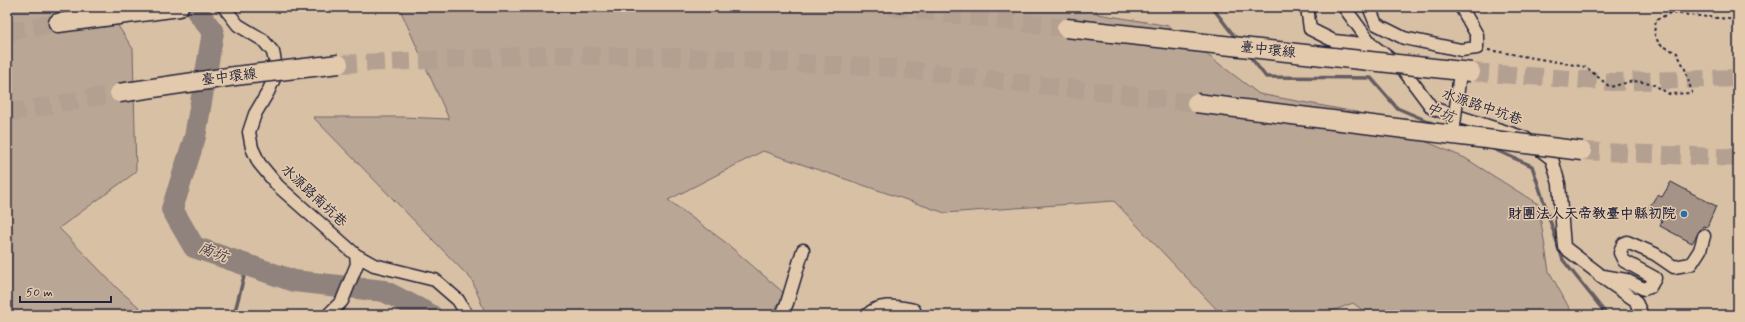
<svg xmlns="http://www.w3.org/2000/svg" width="1745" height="322" viewBox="0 0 1745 322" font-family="Mynerve,'LXGW WenKai TC',sans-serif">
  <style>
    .green { fill: #baa694; stroke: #6e6468 }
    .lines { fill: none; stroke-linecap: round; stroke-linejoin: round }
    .stream { stroke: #645c61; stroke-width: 3.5 }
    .river { stroke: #90827b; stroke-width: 22 }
    .building { fill: #a69387; stroke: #22223b }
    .highway-tunnel { stroke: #b4a090; stroke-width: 18; stroke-dasharray: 18 9; stroke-linecap: butt }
    .minor-casing { stroke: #22223b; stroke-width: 15 }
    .highway-casing { stroke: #22223b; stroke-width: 21 }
    .path { stroke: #22223b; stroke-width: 2; stroke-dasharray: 3 3; stroke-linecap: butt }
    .minor { stroke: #e4caac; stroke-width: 12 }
    .highway { stroke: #e4caac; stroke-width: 18 }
    .minor-bridge-casing { stroke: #22223b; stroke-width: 15; stroke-linecap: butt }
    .highway-bridge-casing { stroke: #22223b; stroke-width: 21; stroke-linecap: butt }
    .minor-bridge { stroke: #e4caac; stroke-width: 12 }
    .highway-bridge { stroke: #e4caac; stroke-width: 18 }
    .poi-dot { fill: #1f6fb2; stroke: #e4caac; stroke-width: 1.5 }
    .labels { text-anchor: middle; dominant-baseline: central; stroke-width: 3; stroke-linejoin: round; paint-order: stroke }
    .street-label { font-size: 14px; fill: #22223b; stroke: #e4caac }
    .poi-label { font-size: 14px; font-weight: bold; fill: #22223b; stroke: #e4caac; text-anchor: end }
    .water-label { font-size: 15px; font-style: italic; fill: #3e3a4b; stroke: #e4caac }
  </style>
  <rect width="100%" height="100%" fill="#d8c0a5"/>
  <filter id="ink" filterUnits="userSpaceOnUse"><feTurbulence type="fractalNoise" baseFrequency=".025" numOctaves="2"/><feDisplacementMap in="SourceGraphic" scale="8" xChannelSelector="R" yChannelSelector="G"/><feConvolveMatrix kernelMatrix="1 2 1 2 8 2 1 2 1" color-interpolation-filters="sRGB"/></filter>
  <g filter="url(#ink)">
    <path class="green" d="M7 7H106L133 49 136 172 59 228 118 289 148 315H7Z
      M399 7H1094L1098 14 1169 26 1259 94 1356 112 1465 158 1538 204 1549 271 1573 315H1369L1353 303 1322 315H1222L1114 201 945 213 763 151 668 200 725 242 785 294 771 315H486L472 280 313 117H403L449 119Z"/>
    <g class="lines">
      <path class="stream" d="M1212 7 1238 41
        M1248 54 1266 77 1371 78 1397 108 1437 125
        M1489 147 1532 166 1563 260 1607 315
        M234 315 247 265"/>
      <path class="river" d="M194 7 213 32 195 137 172 209 194 247 294 281 384 291 431 315"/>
    </g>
    <path class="building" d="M1671 182 1716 206 1707 227 1703 226 1692 243 1660 226 1662 220 1648 209 1657 195 1662 197Z"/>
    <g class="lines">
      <path class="highway-tunnel" d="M890 7 1066 28
        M7 32 58 23
        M339 64 549 55 711 58 891 68 1196 103
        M1471 72 1613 82 1738 78
        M7 113 119 93
        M1582 151 1738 158"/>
      <defs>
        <path id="minor" d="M224 7 238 25 263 40 273 52 277 72 268 92 255 114 249 132 252 148 259 163 278 186 356 255 374 265 435 280 458 300 467 315
          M1307 7 1310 29 1334 41 1372 45 1402 68 1432 108 1525 138 1552 159 1559 184 1564 247 1598 273 1600 276 1635 300 1642 315
          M1344 7 1372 45
          M1369 7 1376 24 1404 38 1461 50 1477 48V35L1461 7
          M1603 276 1626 280 1644 289 1650 287 1655 278 1624 261 1620 253 1623 244 1627 242 1655 254 1674 267 1691 264 1700 250 1704 236
          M328 315 342 301 357 264 356 255
          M782 315 787 303 803 250
          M867 315C880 302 898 307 914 310L913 315"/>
        <path id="highway" d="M58 23 179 7"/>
      </defs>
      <use href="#minor" class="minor-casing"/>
      <use href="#highway" class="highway-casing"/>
      <path class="path" d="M1488 50 1586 67 1610 87 1633 81 1651 83 1669 94 1692 93 1685 69 1677 53 1659 44 1654 33 1656 20 1670 13 1738 20"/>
      <use href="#minor" class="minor"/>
      <use href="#highway" class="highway"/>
      <defs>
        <path id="minor-bridge" d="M1453 135 1460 71"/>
        <path id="highway-bridge" d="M1066 28 1471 72
          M119 93 235 76 339 64
          M1196 103 1582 151"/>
      </defs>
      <use href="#minor-bridge" class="minor-bridge-casing"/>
      <use href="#highway-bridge" class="highway-bridge-casing"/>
      <use href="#minor-bridge" class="minor-bridge"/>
      <use href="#highway-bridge" class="highway-bridge"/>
    </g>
  </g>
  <circle class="poi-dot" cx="1684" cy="214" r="4"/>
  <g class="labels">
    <g class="street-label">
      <text transform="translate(1268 50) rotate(6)">臺中環線</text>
      <text transform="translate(229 77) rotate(-7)">臺中環線</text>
      <text transform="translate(1482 107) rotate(19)">水源路中坑巷</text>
      <text transform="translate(314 196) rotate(43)">水源路南坑巷</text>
    </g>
    <g class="poi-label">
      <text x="1676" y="214">財團法人天帝教臺中縣初院</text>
    </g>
    <g class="water-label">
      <text transform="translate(1440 113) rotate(23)">中坑</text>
      <text transform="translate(213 253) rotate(22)">南坑</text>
    </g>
  </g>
  <rect width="1745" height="322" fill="none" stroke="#e4caac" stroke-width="24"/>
  <rect x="12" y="12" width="1721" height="298" fill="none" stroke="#22223b" stroke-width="1.5" filter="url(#ink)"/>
  <path d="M20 296v6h91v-6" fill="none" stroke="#22223b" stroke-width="2"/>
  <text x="26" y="296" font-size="12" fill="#22223b" stroke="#e4caac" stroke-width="3" paint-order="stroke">50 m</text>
</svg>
